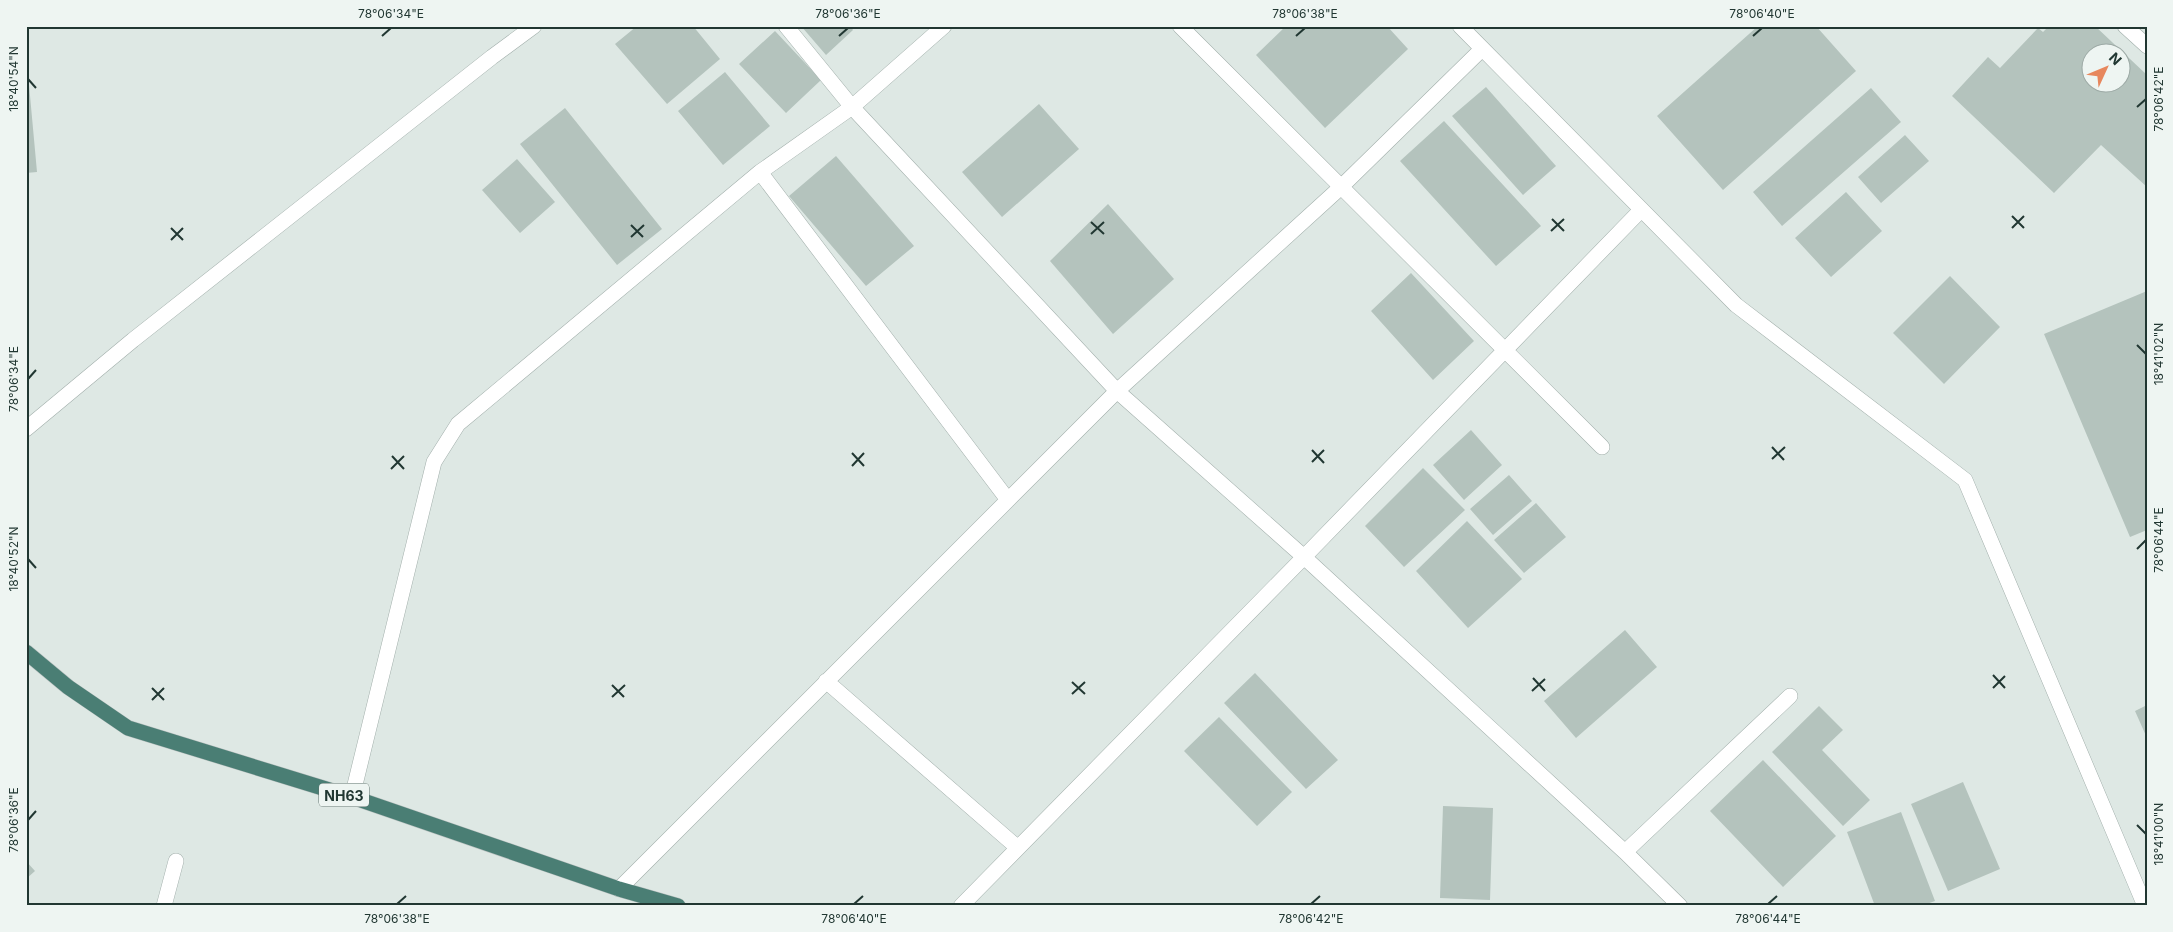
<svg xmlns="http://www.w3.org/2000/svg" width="2173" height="932" viewBox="0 0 2173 932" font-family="Inter,sans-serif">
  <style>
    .building { fill: #b4c3bd; fill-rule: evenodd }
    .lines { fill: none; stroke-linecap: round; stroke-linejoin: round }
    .service-casing { stroke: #a2afab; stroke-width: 16 }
    .minor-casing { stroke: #a2afab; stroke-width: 16 }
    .tertiary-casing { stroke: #a2afab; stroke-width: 16 }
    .trunk-casing { stroke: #bcc3c2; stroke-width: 16 }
    .service { stroke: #fff; stroke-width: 15 }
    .minor { stroke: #fff; stroke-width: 15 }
    .tertiary { stroke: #fff; stroke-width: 15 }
    .trunk { stroke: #4a7e74; stroke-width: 15 }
    .ticks { fill: none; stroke: #213732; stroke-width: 2 }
    .labels { text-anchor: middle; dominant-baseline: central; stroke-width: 5; stroke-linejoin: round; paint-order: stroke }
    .shield { fill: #eef5f2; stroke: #5e706c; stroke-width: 1 }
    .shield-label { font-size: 14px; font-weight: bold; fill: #213732 }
    .neatline { fill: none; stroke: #213732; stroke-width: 2 }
    .ticks-label { font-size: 12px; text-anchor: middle; fill: #213732 }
  </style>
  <rect width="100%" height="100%" fill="#dee8e4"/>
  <path class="building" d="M637 26H693L720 59 667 104 615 44Z
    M801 26H850L853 30 826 55Z
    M1286 26H1387L1408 49 1325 128 1256 55Z
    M1758 26H1816L1856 71 1723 190 1657 116Z
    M2049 26H2095L2147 75V187L2101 145 2054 193 1952 96 1988 57 2000 68 2038 28 2043 32ZM2090 52H2120V82H2090Z
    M775 31 821 80 786 113 739 64Z
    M26 52 37 172 26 173Z
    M725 72 770 126 723 165 678 111Z
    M1486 87 1556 166 1523 195 1452 116Z
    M1871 88 1901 122 1782 226 1753 192Z
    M1039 104 1079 149 1002 217 962 172Z
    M565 108 662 229 617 265 520 144Z
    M1444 121 1541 226 1496 266 1400 161Z
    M1905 135 1929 161 1881 203 1858 177Z
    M836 156 914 246 866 286 789 196Z
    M517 159 555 202 520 233 482 190Z
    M1846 192 1882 231 1831 277 1795 238Z
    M1108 204 1174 279 1113 334 1050 261Z
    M1411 273 1474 341 1433 380 1371 311Z
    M1950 276 2000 327 1944 384 1893 333Z
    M2147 291V530L2130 537 2044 334Z
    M1471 430 1502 465 1464 500 1433 465Z
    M1423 468 1465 510 1404 567 1365 526Z
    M1509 475 1532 501 1493 535 1470 509Z
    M1536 503 1566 537 1524 573 1494 540Z
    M1467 521 1522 579 1468 628 1416 571Z
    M1625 630 1657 667 1576 738 1544 701Z
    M1255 673 1338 760 1306 789 1224 703Z
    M2147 705V738L2135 711Z
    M1819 706 1843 730 1822 750 1870 800 1843 826 1772 752Z
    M1219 717 1292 792 1257 826 1184 751Z
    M1763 760 1836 836 1783 887 1710 811Z
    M1963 782 2000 869 1948 891 1911 804Z
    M1443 806 1493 808 1490 900 1440 898Z
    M1901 812 1935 901 1921 906H1875L1847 832Z
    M26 861 35 871 26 879Z"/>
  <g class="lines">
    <defs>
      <path id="service" d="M2125 26 2147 46"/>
      <path id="minor" d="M786 26 852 107 1117 391 1304 557 1625 852 1680 906
        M1180 26 1602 447
        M760 172 1008 500
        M826 681 1018 848
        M352 797 434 462 458 424 760 172 852 107 944 26
        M1625 852 1790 696
        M619 889 1117 391 1341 187 1482 49
        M164 906 176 861
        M961 906 1304 557 1641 210"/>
      <path id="tertiary" d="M1460 26 1736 305 1965 480 2145 906
        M26 429 133 340 492 57 534 26"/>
      <path id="trunk" d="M26 652 68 687 128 728 352 797 619 889 678 906"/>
    </defs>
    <use href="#service" class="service-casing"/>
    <use href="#minor" class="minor-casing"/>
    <use href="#tertiary" class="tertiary-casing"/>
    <use href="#trunk" class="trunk-casing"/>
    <use href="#service" class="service"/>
    <use href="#minor" class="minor"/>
    <use href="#tertiary" class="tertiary"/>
    <use href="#trunk" class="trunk"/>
  </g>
  <path class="ticks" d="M382 36 391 28M839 36 848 28M1296 36 1305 28M1753 36 1762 28M28 79 36 88M2137 107 2146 99M2012 216 2024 228M1552 219 1564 231M1091 222 1104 234M631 225 643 237M171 228 183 240M2012 228 2024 216M1551 231 1564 219M1091 234 1104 222M631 237 644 225M171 240 183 228M2137 345 2146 354M28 379 36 370M1772 447 1784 460M1312 450 1324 463M852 453 864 466M392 456 404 469M1772 459 1785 447M1312 462 1324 450M852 466 864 453M391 469 404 456M2137 549 2146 540M28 559 36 568M1993 675 2005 688M1533 678 1545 691M1072 682 1085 694M612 685 624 697M152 688 164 700M1993 688 2005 676M1532 691 1545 679M1072 694 1085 682M612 697 625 685M152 700 164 688M28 820 36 811M2137 825 2146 834M397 904 406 896M854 904 863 896M1311 904 1320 896M1768 904 1777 896"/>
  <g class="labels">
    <rect class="shield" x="319" y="783.5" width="50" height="23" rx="4"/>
    <g class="shield-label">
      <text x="344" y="795">NH63</text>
    </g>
  </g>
  <rect width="2173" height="932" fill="none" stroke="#eef5f2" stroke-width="55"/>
  <g transform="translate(2106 68) rotate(46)"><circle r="24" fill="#eef5f2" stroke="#9ca9a5"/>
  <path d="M0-4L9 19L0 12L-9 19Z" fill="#e7875d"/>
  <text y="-8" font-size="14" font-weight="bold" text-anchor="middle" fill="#213732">N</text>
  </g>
  <rect x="28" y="28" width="2118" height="876" class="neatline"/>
  <g class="ticks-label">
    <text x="391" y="18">78°06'34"E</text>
    <text x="848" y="18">78°06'36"E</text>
    <text x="1305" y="18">78°06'38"E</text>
    <text x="1762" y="18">78°06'40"E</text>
    <text transform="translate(14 79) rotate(-90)" y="4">18°40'54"N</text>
    <text transform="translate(2159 99) rotate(-90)" y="4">78°06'42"E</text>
    <text transform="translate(2159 354) rotate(-90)" y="4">18°41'02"N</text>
    <text transform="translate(14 379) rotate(-90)" y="4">78°06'34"E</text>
    <text transform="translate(2159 540) rotate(-90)" y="4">78°06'44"E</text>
    <text transform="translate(14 559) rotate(-90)" y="4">18°40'52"N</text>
    <text transform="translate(14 820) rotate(-90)" y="4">78°06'36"E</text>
    <text transform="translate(2159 834) rotate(-90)" y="4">18°41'00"N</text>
    <text x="397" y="923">78°06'38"E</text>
    <text x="854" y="923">78°06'40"E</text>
    <text x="1311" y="923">78°06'42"E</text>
    <text x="1768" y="923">78°06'44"E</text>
  </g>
</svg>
